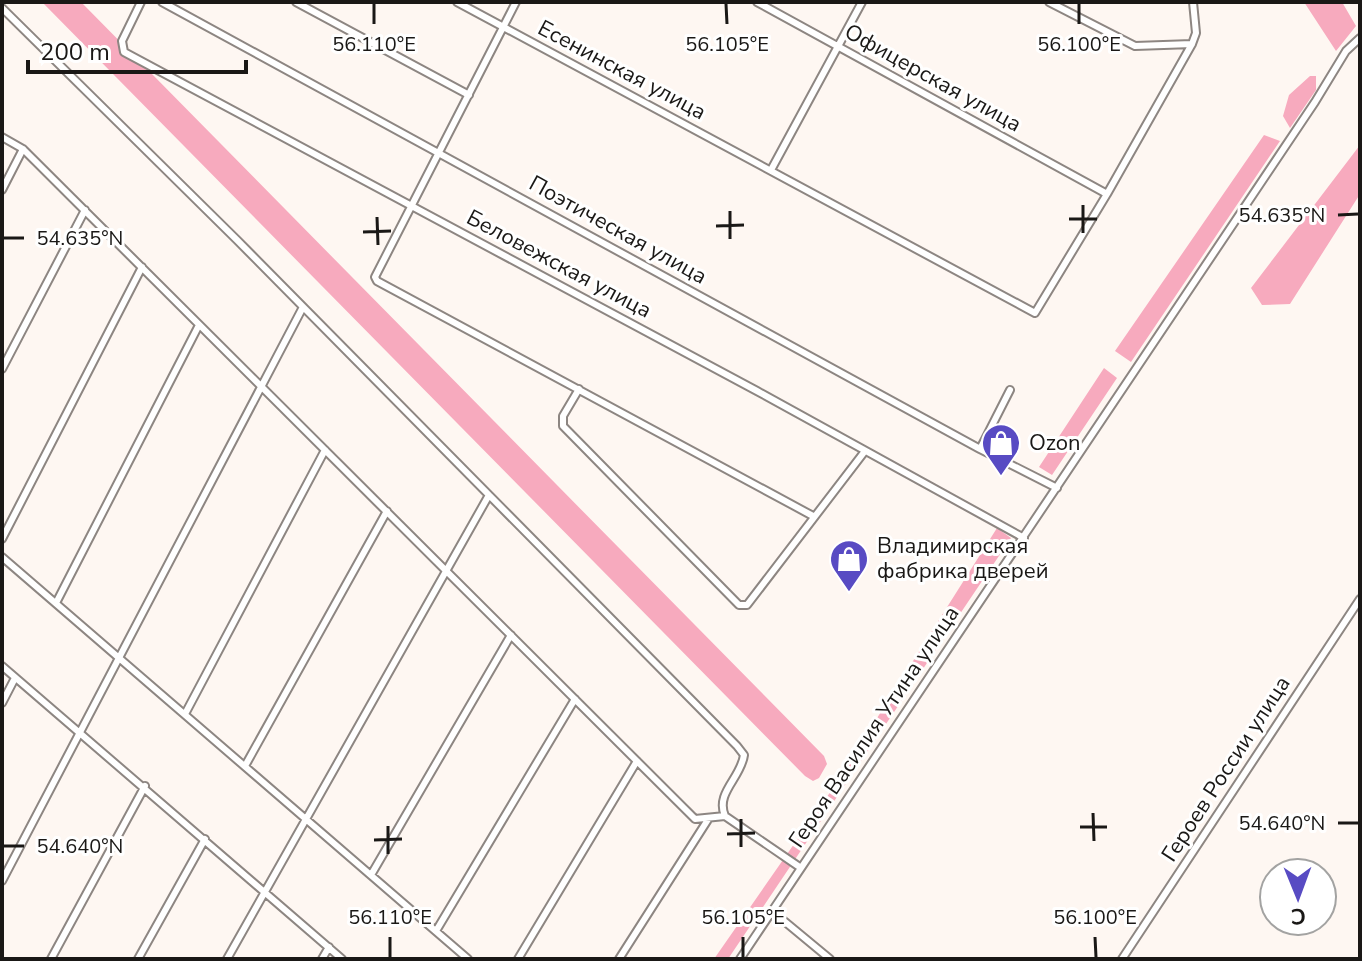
<svg xmlns="http://www.w3.org/2000/svg" width="1362" height="961" viewBox="0 0 1362 961" font-family="'Nunito Sans',sans-serif">
  <style>
    .forest { fill: #f7aabe }
    .lines { fill: none; stroke-linecap: round; stroke-linejoin: round }
    .street-casing { stroke: #8d8682; stroke-width: 10 }
    .street { stroke: #fff; stroke-width: 6 }
    .ticks { fill: none; stroke: #1a1816; stroke-width: 3 }
    .labels { text-anchor: middle; dominant-baseline: central; stroke-width: 6; stroke-linejoin: round; paint-order: stroke }
    .street-label { font-size: 22px; fill: #1a1816; stroke: #fff }
    .poi-label { font-size: 22px; fill: #1a1816; stroke: #fff; text-anchor: start }
    .ticks-label { font-size: 20px; text-anchor: middle; fill: #1a1816; stroke: #fff; stroke-width: 6; stroke-linejoin: round; paint-order: stroke }
  </style>
  <rect width="100%" height="100%" fill="#fef7f2"/>
  <path class="forest" d="M42 2H81L824 756 827 764 819 778 813 781 805 776Z
    M1304 2H1342L1356 26 1336 51Z
    M1310 76H1316V90L1290 128 1283 116 1289 95Z
    M1264 135 1280 141 1131 362 1115 351Z
    M1360 145V194L1290 304 1262 305 1251 288Z
    M1104 368 1117 378 1052 475 1039 467Z
    M997 528 1011 538 728 959H714L831 791Z"/>
  <g class="lines">
    <defs>
      <path id="street" d="M141 2 122 41 124 52 757 391 1024 538
        M162 2 980 449 1057 488
        M296 2 469 95
        M457 2 1035 313 1107 194 1192 44 1196 33 1193 2
        M516 2 375 277 377 281 813 516
        M757 2 1107 194
        M1049 2 1135 46 1192 44
        M2 8 237 240 737 746 744 755C741 778 715 793 725 816L801 868
        M2 137 23 149 695 819 725 816
        M771 170 862 2
        M2 190 23 149
        M2 369 85 210
        M579 389 563 416V426L739 605H747L865 451
        M980 449 1010 390
        M2 539 142 267
        M2 557 468 959
        M56 603 199 325
        M2 666 342 959
        M2 703 15 678
        M185 714 325 450
        M245 766 387 511
        M371 875 511 635
        M2 881 303 307
        M772 911 830 959
        M436 931 575 699
        M51 959 145 786
        M138 959 205 839
        M227 959 489 495
        M322 959 329 947
        M518 959 637 761
        M619 959 709 818
        M740 959 1315 102 1346 51 1360 38
        M1122 959 1360 599"/>
    </defs>
    <use href="#street" class="street-casing"/>
    <use href="#street" class="street"/>
  </g>
  <path class="ticks" d="M374 4V24M726 4 727 24M1079 4V24M1083 205V233M730 211V239M1338 215 1358 214M377 217 378 245M1069 219H1097M716 226 744 225M363 232 391 231M4 238H24M1093 813 1094 841M741 819V847M1338 823H1358M388 826V854M1080 827H1107M727 834 755 833M374 840 402 839M4 846H24M390 937V957M743 937V957M1095 937 1096 957"/>
  <defs>
    <symbol id="shop-pin" viewBox="-11 -11 22 30"><path d="M0 17L-7.5 6A9.5 9.5 0 1 1 7.5 6Z" fill="#584bc3" stroke="#fff"/><path d="M-5-2.5h2.3a2.7 3.5 0 0 1 5.4 0H5L5.5 6h-11ZM-1.5-2.5h3a1.5 2.3 0 0 0-3 0Z" fill="#fff"/></symbol>
  </defs>
  <g fill-rule="evenodd">
    <use href="#shop-pin" x="979" y="421" width="44" height="60"/>
    <use href="#shop-pin" x="827" y="537" width="44" height="60"/>
  </g>
  <g class="labels">
    <g class="street-label">
      <text transform="translate(622 70) rotate(28)">Есенинская улица</text>
      <text transform="translate(933 78) rotate(29)">Офицерская улица</text>
      <text transform="translate(618 230) rotate(29)">Поэтическая улица</text>
      <text transform="translate(559 264) rotate(28)">Беловежская улица</text>
      <text transform="translate(874 727) rotate(-56)">Героя Василия Утина улица</text>
      <text transform="translate(1226 769) rotate(-57)">Героев России улица</text>
    </g>
    <g class="poi-label">
      <text x="1029" y="443">Ozon</text>
      <text x="877" y="546">Владимирская<tspan x="877" dy="25">фабрика дверей</tspan></text>
    </g>
  </g>
  <g class="ticks-label">
    <text x="374" y="51">56.110°E</text>
    <text x="727" y="51">56.105°E</text>
    <text x="1079" y="51">56.100°E</text>
    <text x="1282" y="222">54.635°N</text>
    <text x="80" y="245">54.635°N</text>
    <text x="1282" y="830">54.640°N</text>
    <text x="80" y="853">54.640°N</text>
    <text x="390" y="924">56.110°E</text>
    <text x="743" y="924">56.105°E</text>
    <text x="1095" y="924">56.100°E</text>
  </g>
  <rect width="1362" height="961" fill="none" stroke="#1a1816" stroke-width="8"/>
  <g transform="translate(1298 897) rotate(179)"><circle r="38" fill="#ffffff" stroke="#a3a3a2" stroke-width="2"/>
  <path d="M0-6L14 30L0 20L-14 30Z" fill="#584bc3"/>
  <text y="-12" font-size="22" font-weight="bold" text-anchor="middle" fill="#1a1816">С</text>
  </g>
  <path d="M28 60v12h218v-12" fill="none" stroke="#1a1816" stroke-width="4"/>
  <text x="40" y="60" font-size="24" fill="#1a1816" stroke="#ffffff" stroke-width="6" paint-order="stroke">200 m</text>
</svg>
